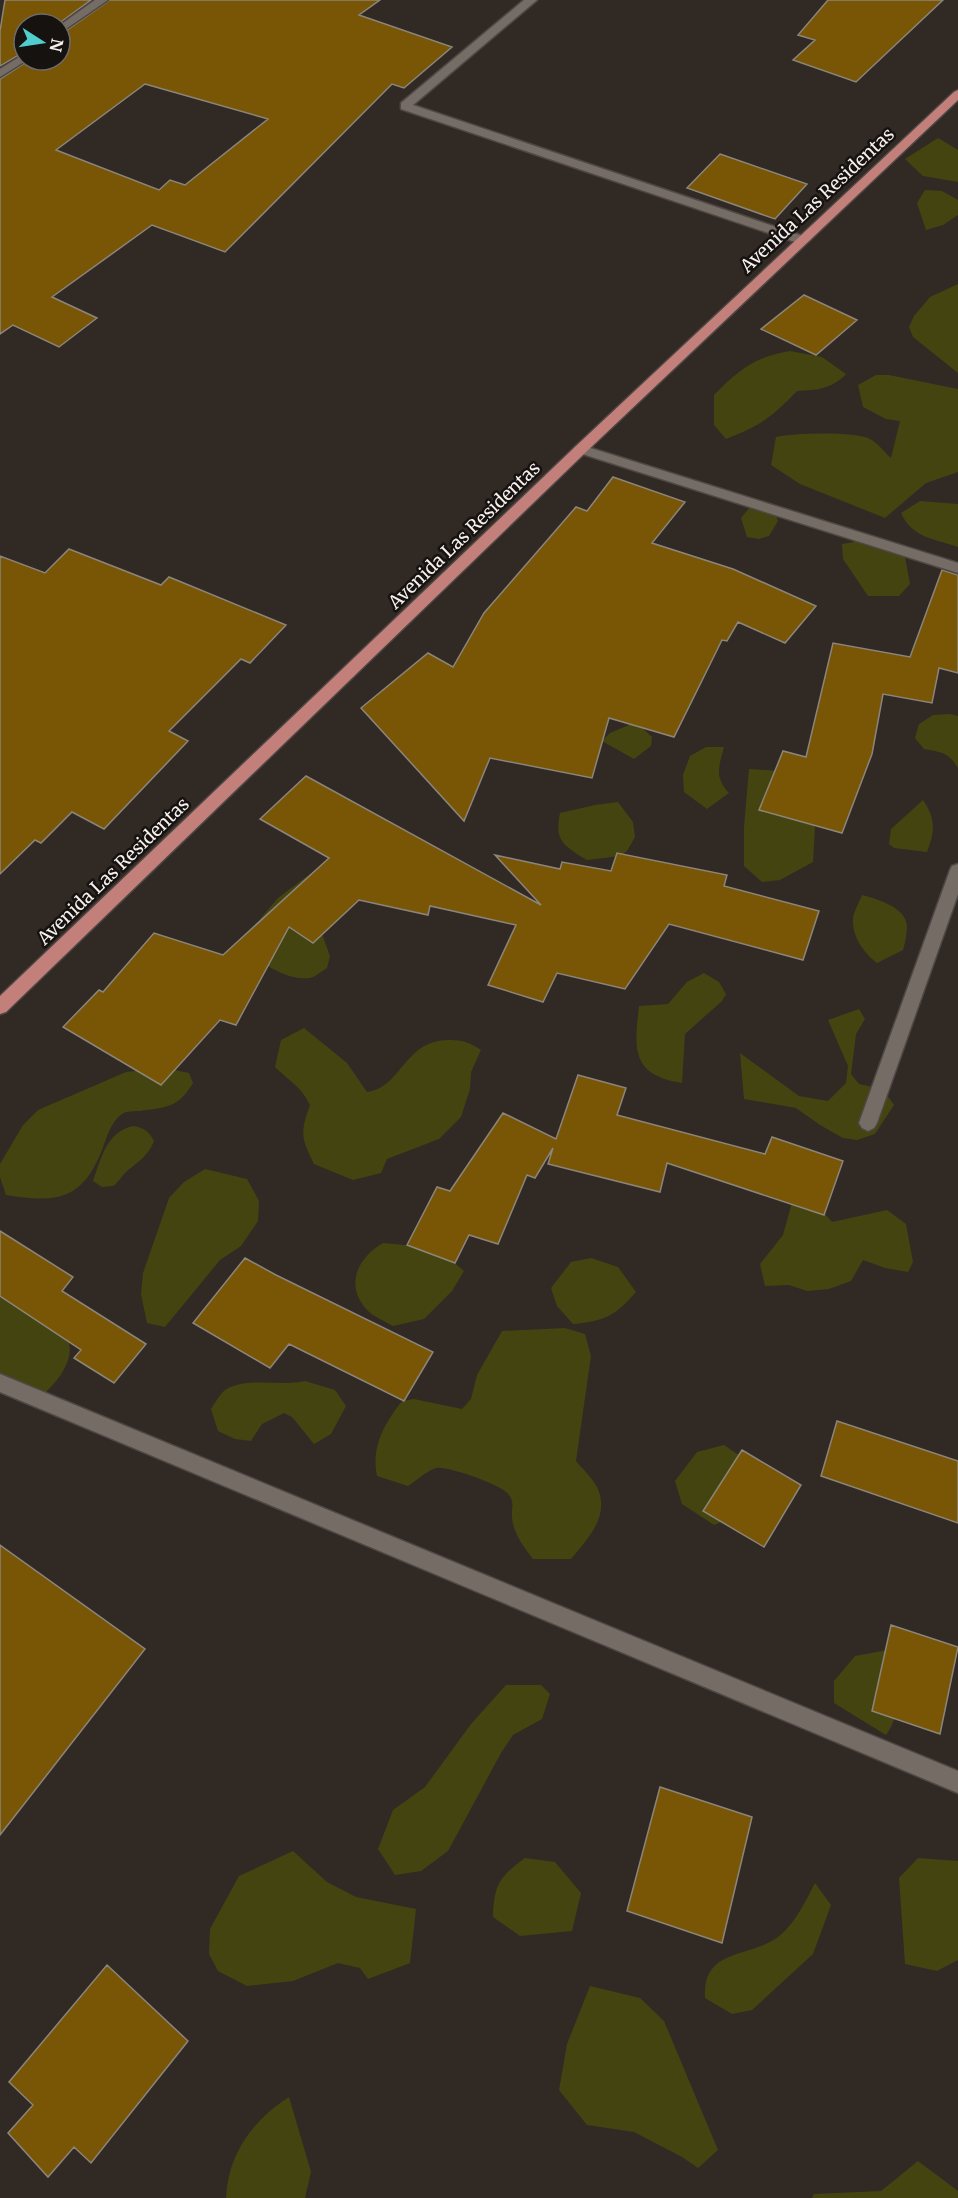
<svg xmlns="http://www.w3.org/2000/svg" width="958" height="2198" viewBox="0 0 958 2198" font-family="Merriweather,serif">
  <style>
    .green { fill: #441 }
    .building { fill: #795605; stroke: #8b857c; stroke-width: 1.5; fill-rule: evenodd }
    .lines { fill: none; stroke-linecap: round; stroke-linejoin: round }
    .street-casing { stroke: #4e4743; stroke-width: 3 }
    .primary-casing { stroke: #4e4743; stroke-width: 3 }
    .street { fill: #756c66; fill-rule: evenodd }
    .primary { fill: #c37f7a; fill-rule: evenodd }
    .labels { text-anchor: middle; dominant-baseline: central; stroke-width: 5; stroke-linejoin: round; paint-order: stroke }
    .street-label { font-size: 18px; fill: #f6f1ee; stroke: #161210 }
  </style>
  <rect width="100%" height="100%" fill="#312924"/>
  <path class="green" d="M938 138 958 150V182L923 176 905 159Z
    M925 190 942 191 958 200V215L943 225 926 230 917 203Z
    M958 284V373L913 337 909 327 914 316 930 297Z
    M790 351 822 357 846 374C832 389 817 390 797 391 771 418 761 425 726 439L714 425V395C739 370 754 357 790 351Z
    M876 375H889L958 389V472L926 483 885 518 800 484 771 465 776 437C794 433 855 431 870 439 878 443 885 453 891 458L900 421 886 419 863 407 858 385Z
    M920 501 958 504V547C935 539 912 538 901 513Z
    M772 506 778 521 769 536 759 539 747 537 741 518 750 507Z
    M860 541 904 551 910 584 899 596H868L843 559 842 544Z
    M950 714 958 716V768C949 753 942 752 924 749L915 738 919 724 933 715Z
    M636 722 652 737 651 746 634 759 602 741 610 733Z
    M706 747H724C719 766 714 777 729 793L707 809 684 792 683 775 690 756Z
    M749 769 794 772 806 814 815 827 813 862 780 880 762 882 744 866V827Z
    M923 800C936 819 935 831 927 852L894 848 889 844 891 829Z
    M618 802 633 822 635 837 627 851 620 856 587 860C564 846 554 841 560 813L595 805Z
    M314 871 338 874 314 912 330 956 327 968C322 971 315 977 310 978 288 981 263 964 247 951L260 919 278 898Z
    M862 895C877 899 906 907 907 926 907 934 905 943 903 950L877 963C865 954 853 938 853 922 852 914 859 903 862 895Z
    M704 973 719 982 726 994 722 1001 685 1034 682 1083C631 1075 634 1049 639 1006L668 1004 687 982Z
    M859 1009 865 1019 856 1034 851 1074 859 1084 883 1089 894 1105 875 1134 857 1140 843 1138 820 1125 796 1108 744 1099 740 1053 799 1096 828 1101 846 1083 848 1066 828 1020Z
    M304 1028 347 1063 367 1092C402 1088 404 1039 450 1040 464 1040 470 1043 481 1050L471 1072 470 1089 461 1117 439 1139 387 1159 381 1173 353 1180 314 1164C301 1138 300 1133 310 1105 300 1085 290 1082 275 1067L281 1040Z
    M165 1068 189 1073 193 1083C178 1108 167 1107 140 1111 134 1111 126 1111 122 1114 110 1123 107 1137 102 1150 82 1201 56 1203 6 1195L0 1177V1164L23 1125 38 1110 126 1072Z
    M133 1126C144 1128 149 1131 154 1141 149 1155 138 1162 127 1171 121 1176 119 1182 113 1186L102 1187 93 1181C101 1159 106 1132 133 1126Z
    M205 1169 247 1179 259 1201 258 1221 241 1246 220 1260 165 1327 147 1323 141 1294 143 1273 169 1198 184 1182Z
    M792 1202 818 1206 832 1222 887 1210 906 1224 913 1262 908 1272 885 1268 863 1260 851 1281 829 1289 807 1291 789 1285 765 1286 760 1264 783 1235Z
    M383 1243 437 1248 464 1271 452 1291 424 1319 393 1326C385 1321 374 1317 368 1311 344 1286 357 1258 383 1243Z
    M591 1258 618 1267 636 1292C615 1316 605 1321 573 1324L557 1306 551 1288 571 1262Z
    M16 1292C27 1301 60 1324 66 1335 78 1356 59 1380 45 1393L0 1382V1297Z
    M565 1328 585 1334 591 1356 576 1461C583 1470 596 1481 599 1492 608 1518 587 1540 571 1559H533C523 1546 513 1533 512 1517 511 1509 515 1503 509 1495 503 1485 448 1466 436 1468 426 1471 416 1481 408 1486L377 1476C371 1447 384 1424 402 1401L414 1399 462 1409 471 1399 477 1375 502 1331Z
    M305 1381 335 1390 346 1406 331 1434 314 1444 292 1417 284 1413 262 1424 251 1441 235 1439 218 1431 211 1409C215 1403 220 1394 225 1390 247 1376 280 1387 305 1381Z
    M724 1445 743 1458 726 1520 714 1525 682 1504 675 1481 697 1452Z
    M893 1649C899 1677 904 1711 886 1735L834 1703V1681L855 1656Z
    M506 1685H541L550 1694 542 1719 513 1735 501 1753 448 1851 421 1871 395 1875 378 1849 393 1810 425 1787 471 1724Z
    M293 1851 327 1882 356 1897 416 1909 410 1963 368 1979 360 1968 338 1963 293 1981 247 1986 218 1971 209 1954 210 1929 239 1876Z
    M525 1858 555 1862 581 1893 572 1931 520 1936 493 1917C494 1885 499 1877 525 1858Z
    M918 1858 958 1861V1960L937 1971 905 1964 899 1878Z
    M815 1883 831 1905 813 1954 752 2010 732 2014 705 1998C702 1948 748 1959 778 1937 795 1924 805 1902 815 1883Z
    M590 1986 640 1998 664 2021 718 2150 698 2168 682 2157 634 2132 587 2125 559 2090 567 2044Z
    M289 2097 311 2172 305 2198H226C228 2154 253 2120 289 2097Z
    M918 2161 958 2191V2198H812L814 2194 881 2191Z"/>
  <path class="building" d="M5 0H91L58 24H24V52L0 66V31Z
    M110 0H380L359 15 452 47 404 88 392 84 225 252 152 225 52 297 97 318 59 347 13 325 0 334V79L29 60H60V35ZM145 84 268 119 185 185 170 180 159 190 56 150Z
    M828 0H943L856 82 793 60 815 40 798 35Z
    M720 154 807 184 775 219 687 188Z
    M804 295 857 320 816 355 761 329Z
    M613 477 685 502 652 543 733 569 816 606 785 643 738 622 727 641 722 640 674 737 609 718 592 778 490 758 464 821 361 708 428 653 453 667 484 613 576 507 587 511Z
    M69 549 161 585 169 577 286 625 250 663 241 659 169 731 188 741 104 829 72 812 41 843 35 840 0 874V556L45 573Z
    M942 570 958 575V673L939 668 932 703 883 694 872 754 842 833 759 810 783 751 806 757 833 643 910 657Z
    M306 776 541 905 495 855 560 869 562 862 611 871 617 853 727 875 724 886 819 911 803 960 669 924 625 989 557 973 543 1002 488 985 516 925 430 906 428 915 359 900 313 943 289 927 236 1025 220 1020 161 1085 63 1027 99 990 103 992 154 933 223 955 329 858 260 819Z
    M578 1075 626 1088 617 1115 765 1154 772 1137 843 1161 824 1215 667 1163 660 1192 548 1164 553 1148 535 1178 527 1175 498 1244 469 1235 455 1263 407 1245 437 1187 450 1191 503 1113 556 1139Z
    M0 1231 73 1277 62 1291 146 1344 114 1383 74 1358 81 1350 0 1296Z
    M245 1258 276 1275 433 1352 404 1401 289 1344 270 1368 193 1323Z
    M837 1421 958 1461V1523L821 1476Z
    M742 1450 801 1485 764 1547 703 1511Z
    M0 1545 145 1649 0 1835Z
    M891 1625 958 1647 940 1734 872 1711Z
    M660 1787 752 1817 722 1943 627 1911Z
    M107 1965 188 2041 91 2163 74 2147 48 2177 8 2133 33 2105 9 2082Z"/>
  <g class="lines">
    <defs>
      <path id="street" d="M95 0H108L60 33V25Z
        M524 0H537L413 105 806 237 808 240 806 243H798L401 109V103Z
        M24 54V60H27L0 77V69Z
        M581 445 958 563V573L576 452 574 449 576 446Z
        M958 864V894L877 1123 874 1128 868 1131 862 1128 859 1123 950 870 952 866Z
        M0 1374 958 1771V1793L0 1392Z"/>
      <path id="primary" d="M958 90V100L586 452 6 1012 0 1014V996L576 446 954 92Z"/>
    </defs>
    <use href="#street" class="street-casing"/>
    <use href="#primary" class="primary-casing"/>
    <use href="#street" class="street"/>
    <use href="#primary" class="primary"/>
  </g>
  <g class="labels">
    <g class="street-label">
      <text transform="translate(817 200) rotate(-43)">Avenida Las Residentas</text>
      <text transform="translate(464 535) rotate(-44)">Avenida Las Residentas</text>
      <text transform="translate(113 871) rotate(-44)">Avenida Las Residentas</text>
    </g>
  </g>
  <g transform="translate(42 42) rotate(102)"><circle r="28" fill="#161210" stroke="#706b69" stroke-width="1.5"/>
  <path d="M0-4.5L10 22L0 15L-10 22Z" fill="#52cdce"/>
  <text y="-9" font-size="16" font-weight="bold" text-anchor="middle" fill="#f6f1ee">N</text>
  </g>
</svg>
